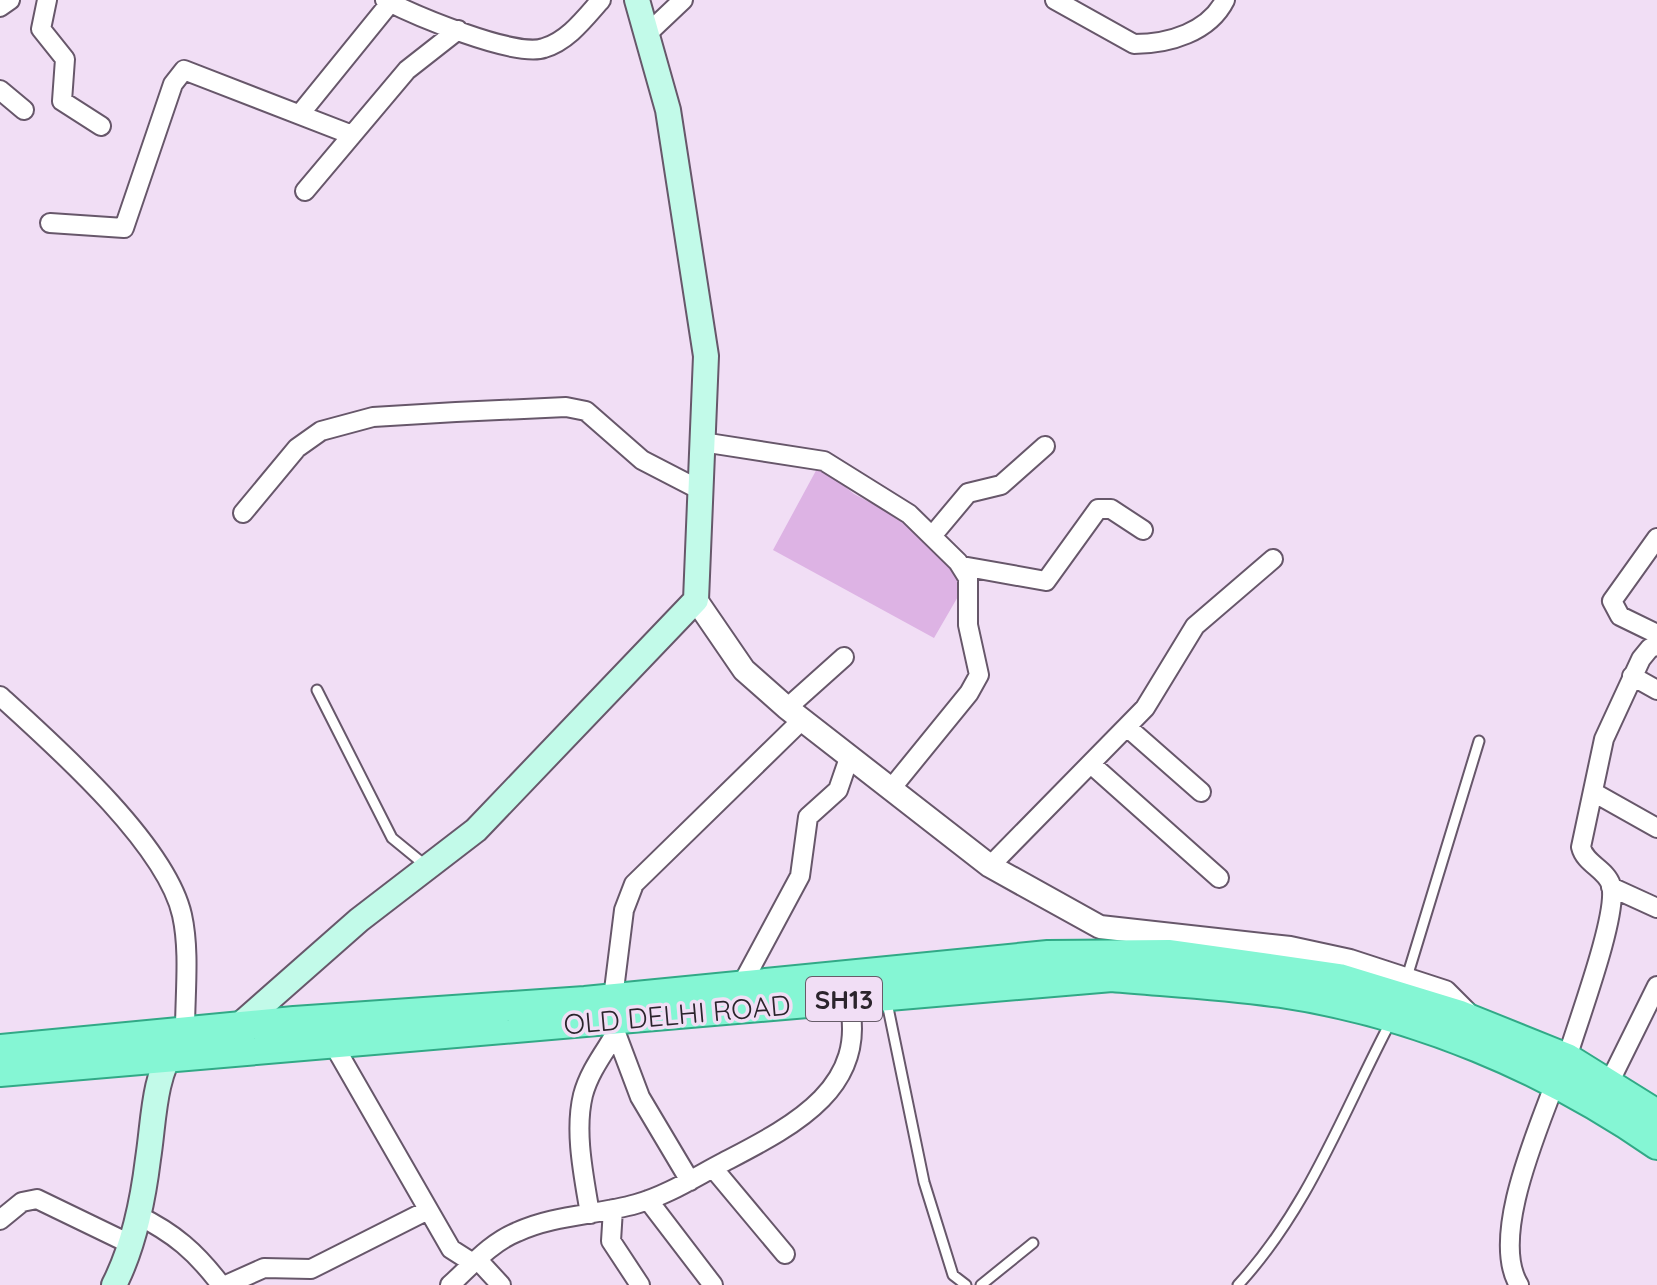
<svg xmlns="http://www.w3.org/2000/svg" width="1657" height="1285" viewBox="0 0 1657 1285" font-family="Quicksand,sans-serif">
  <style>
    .green { fill: #ddb3e4 }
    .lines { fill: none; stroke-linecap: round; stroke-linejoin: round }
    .service-casing { stroke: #67576a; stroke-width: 13 }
    .minor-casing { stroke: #67576a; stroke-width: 22 }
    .tertiary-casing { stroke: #67576a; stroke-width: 26 }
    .secondary-casing { stroke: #67576a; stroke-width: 28 }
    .primary-casing { stroke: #31a986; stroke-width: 32 }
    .service { stroke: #fff; stroke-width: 9 }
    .minor { stroke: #fff; stroke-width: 18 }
    .tertiary { stroke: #fff; stroke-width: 22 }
    .secondary { stroke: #c2fae9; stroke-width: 24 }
    .primary { stroke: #85f6d4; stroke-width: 28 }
    .labels { text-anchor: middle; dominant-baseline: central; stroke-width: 7; stroke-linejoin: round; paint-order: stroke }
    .shield { fill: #f1def5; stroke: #665c68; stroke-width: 2 }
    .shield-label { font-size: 26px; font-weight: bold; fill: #2b242c }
    .street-label { font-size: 28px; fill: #2b242c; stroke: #f1def5 }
  </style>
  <rect width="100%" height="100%" fill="#f1def5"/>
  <path class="green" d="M819 465 854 494 902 519 939 558 967 581 934 638 773 550Z"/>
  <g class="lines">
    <defs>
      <path id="service" d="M317 690 392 838 425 865
        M1407 977 1479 741
        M886 998 924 1182 953 1275 966 1285
        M981 1285 1033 1243
        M1238 1285C1309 1208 1343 1112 1391 1021"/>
      <path id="minor" d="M47 0 41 29 65 59 62 101 101 126
        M385 0C414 15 515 58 544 48 568 41 585 18 601 0
        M1055 0 1134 44C1169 44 1209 32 1225 0
        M0 7 10 0
        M646 35 683 0
        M0 90 24 110
        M300 114 390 3
        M305 191 407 70 458 30
        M50 223 124 228 173 84 184 70 352 135
        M702 442 824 461 909 514 958 562 968 578V625L979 675 969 693 890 790
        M243 513 297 448 321 431 373 417 456 412 566 407 586 411 642 460 700 490
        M932 536 968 493 1001 485 1045 446
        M1657 538 1612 601 1620 616 1657 634
        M962 566 1046 581 1098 509H1111L1143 530
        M1632 676 1657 690
        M0 696C55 746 166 844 182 915 190 951 185 993 185 1031
        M787 708 844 657
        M1127 727 1201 792
        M1091 764 1219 878
        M1593 792 1657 828
        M990 866 1145 708 1195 626 1273 559
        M1611 887 1657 908
        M742 984 800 876 808 817 838 790 849 758
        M613 998 624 910 634 884 802 720
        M614 1028 640 1097 690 1181
        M332 1042 451 1249 473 1263
        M1567 1058C1577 1024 1619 913 1611 885 1606 869 1585 864 1581 847L1604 739 1641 659 1650 648 1657 646
        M1609 1083 1657 986
        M713 1168 785 1254
        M648 1200 713 1285
        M613 1209 611 1241 640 1285
        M590 1214C584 1177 574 1132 583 1095 589 1072 604 1053 616 1033
        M137 1215C174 1233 196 1252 221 1285
        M0 1220 22 1202 37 1199 128 1243
        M477 1259 501 1285
        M226 1285 264 1268 311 1269 428 1210
        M450 1285C471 1266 490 1243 517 1232 553 1215 597 1215 636 1204 668 1195 695 1177 724 1162 791 1127 871 1088 848 999
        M1519 1285C1490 1238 1537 1132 1555 1083"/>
      <path id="tertiary" d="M696 600 744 670 787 708 990 866 1100 927 1290 948 1350 961 1445 992 1472 1019"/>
      <path id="secondary" d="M233 1031 359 920 476 830 696 600 706 356 668 110 637 0
        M114 1285C133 1248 143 1200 148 1159 154 1121 153 1078 175 1045"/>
      <path id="primary" d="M0 1049 294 1021 585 1001 1048 955 1170 954 1339 978 1460 1015 1567 1058 1657 1114
        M0 1072 1112 977C1168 982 1225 985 1281 993 1415 1013 1546 1068 1657 1145"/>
    </defs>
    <use href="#service" class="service-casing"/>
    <use href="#minor" class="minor-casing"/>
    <use href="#tertiary" class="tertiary-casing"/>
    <use href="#secondary" class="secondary-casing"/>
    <use href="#primary" class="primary-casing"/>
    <use href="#service" class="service"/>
    <use href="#minor" class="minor"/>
    <use href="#tertiary" class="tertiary"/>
    <use href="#secondary" class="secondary"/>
    <use href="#primary" class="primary"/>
  </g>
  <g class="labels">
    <rect class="shield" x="806" y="977" width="76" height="44" rx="6"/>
    <g class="shield-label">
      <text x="844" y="999">SH13</text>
    </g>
    <g class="street-label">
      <text transform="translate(677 1014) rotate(-5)">OLD DELHI ROAD</text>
    </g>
  </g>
</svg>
